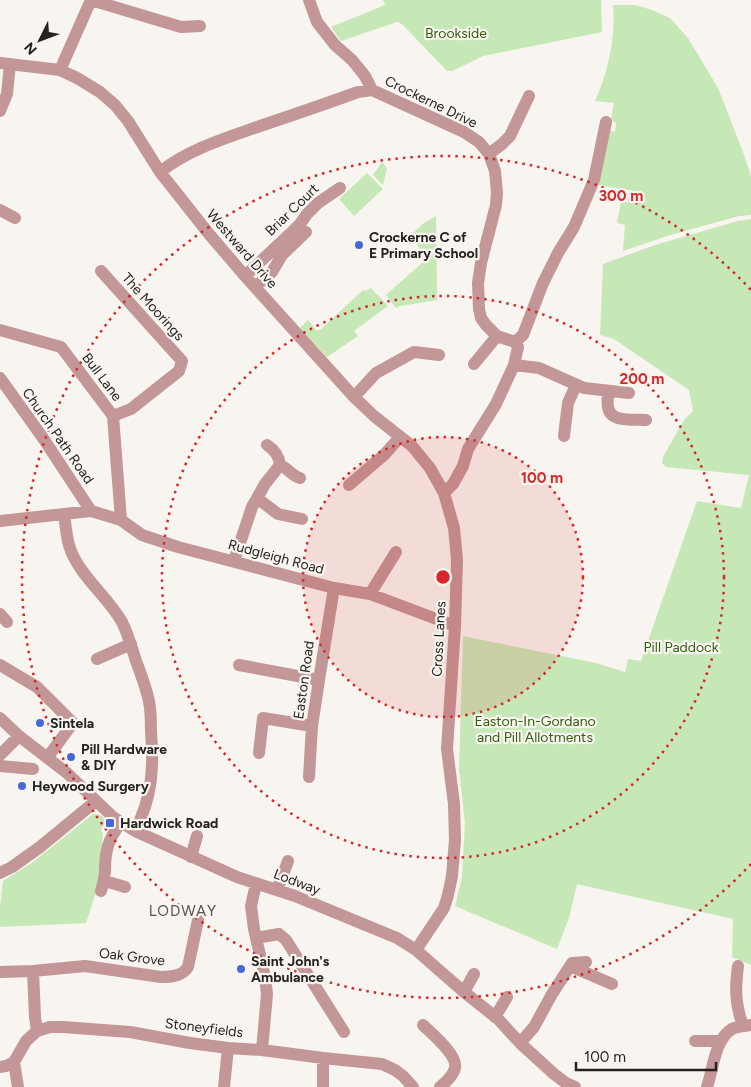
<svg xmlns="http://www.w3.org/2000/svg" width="751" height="1087" viewBox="0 0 751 1087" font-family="Figtree,sans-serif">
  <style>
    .green { fill: #c6e7b6 }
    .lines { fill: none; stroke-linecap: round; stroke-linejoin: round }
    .minor { stroke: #c39697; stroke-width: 12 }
    .ring { fill: none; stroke: #d62828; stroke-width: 2.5; stroke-dasharray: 2.5 5 }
    .poi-dot { fill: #4667da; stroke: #f8f4ef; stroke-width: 2 }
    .labels { text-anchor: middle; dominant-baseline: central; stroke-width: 4.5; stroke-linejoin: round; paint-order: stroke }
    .park-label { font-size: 14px; fill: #32600e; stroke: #f8f4ef }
    .street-label { font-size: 14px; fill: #252321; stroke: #f8f4ef }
    .poi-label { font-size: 14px; font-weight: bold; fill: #252321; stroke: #f8f4ef; text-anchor: start }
    .neighbourhood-label { font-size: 15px; letter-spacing: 1px; fill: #585450; stroke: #f8f4ef }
    .centre { fill: #d62828; stroke: #f8f4ef; stroke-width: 2.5 }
    .ring-label { font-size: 15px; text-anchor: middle; font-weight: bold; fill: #d62828; stroke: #f8f4ef; stroke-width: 4.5; stroke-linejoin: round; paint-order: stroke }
  </style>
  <rect width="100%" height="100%" fill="#f8f4ef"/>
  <path class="green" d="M383 0H601L602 32 483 56 452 71H447L402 24 397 22 341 41 331 27 385 5Z
    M613 5H635L652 10 670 18 688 38 718 88 743 152 751 176V215L739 216 667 236 623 251 625 225 617 223 621 202H632L634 191 599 185 610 131 615 132 616 123 611 120 614 103 595 101C608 73 616 37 613 5Z
    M382 162 387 168 383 185 373 175Z
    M367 173 383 189 354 216 339 199Z
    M436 216 437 300 400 306 396 308 386 295 422 263C427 251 416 245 409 237L424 223Z
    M751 219V965L732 957 733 919 577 884 569 918 557 949 455 906 462 877 465 822 459 770 463 636 596 663 625 672 628 659 641 661 697 501 741 508 749 475 666 467 662 463 663 457 684 420 693 411 689 390 614 339 600 335 603 264 655 245 738 221Z
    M371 288 388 306 354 331 358 336 327 357 300 328 308 320 317 331 321 329 363 290 365 291Z
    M93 814C101 814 105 817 107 824L101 828 103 835 98 886 86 923 0 927V908L3 881 33 862Z"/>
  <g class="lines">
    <path class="minor" d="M91 0 181 27 200 26
      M309 0 317 22 335 45 352 60 365 76 372 90
      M0 63 60 70 77 78 100 92 115 105 128 121 160 172 209 234 245 276 354 397 374 416 412 446 430 468 444 493 454 528 457 560 455 626 447 749 454 804 455 840 452 876 448 895 444 908 416 950
      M60 70 91 0
      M0 111 7 94 10 64
      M489 154 502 144 510 136 529 96
      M160 172C189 149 226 138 260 126 293 115 325 104 358 92L372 90 464 132 479 142 489 154 495 171 497 193 496 205 481 263 478 283 479 309 481 318 486 325 497 336 515 342
      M0 210 15 218
      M101 271 182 361 179 371 131 409 113 416
      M245 276 292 232 300 224 307 214 318 203 340 188
      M255 287 272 272 282 255 306 232
      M0 330 61 347 113 416 121 520
      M515 342 523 335 543 283 558 253 574 227 594 180 606 122
      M474 364 497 336
      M514 365 539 368 584 388 629 393
      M0 378 43 438 91 511
      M608 391C608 396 607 402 608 407 610 423 634 419 646 420
      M354 397 376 373 414 352 439 355
      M564 436 568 403 576 385
      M267 445C275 450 279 456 280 465 288 468 292 476 300 478
      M349 485 384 455 400 437
      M444 493 453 484 463 466 468 449 496 404 514 365 518 347 515 342
      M257 498 278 514 302 519
      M64 514C66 526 66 539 71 551 82 578 108 597 122 622 128 634 132 648 136 661 141 674 146 688 149 701 151 711 151 722 151 732 154 768 152 798 135 831
      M0 521 91 511 121 520 142 535 178 547 334 588 370 594 455 626
      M234 561 252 507 265 484 280 465
      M370 594 396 552
      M0 614 7 622
      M97 659 131 644
      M0 665 37 687 73 723 47 758
      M239 665 319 680
      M0 718 19 736 67 773 113 817 135 831 237 877 295 896 397 938 416 950 464 992 498 1019 520 1043 554 1074 566 1083 575 1087
      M259 753 263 718 312 726
      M0 755 19 736
      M0 766 33 769
      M309 777 312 726 319 680 334 588
      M191 857 197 836
      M0 873 12 867 40 847 96 801
      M105 881 125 887
      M256 884 251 906 254 929 265 977 267 994 262 1050
      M277 890 288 861
      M101 891C104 883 104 879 105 871 105 851 108 839 121 823
      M256 938 279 934 286 940 344 1032
      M570 966 612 984
      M738 966C735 989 735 1003 743 1026
      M33 971 85 966 161 977C172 977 182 976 188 967L198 920
      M0 972 33 971 35 1017 37 1031
      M464 992 474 974
      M495 1017 507 997
      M423 1025C432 1034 458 1055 455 1068 453 1076 446 1082 440 1087
      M695 1041H721
      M520 1043 534 1027 552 994 572 963 586 962
      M323 1058V1087
      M14 1062 18 1087
      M0 1067 6 1066 14 1062 26 1041 37 1031 50 1027H63L130 1032 190 1043 228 1048 262 1050 323 1058 382 1064 395 1070 403 1076 413 1087
      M224 1087 228 1048
      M707 1087C713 1069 715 1039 732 1029 737 1026 745 1026 751 1025"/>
  </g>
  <circle cx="443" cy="577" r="140" fill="#d62828" fill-opacity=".12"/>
  <g class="ring">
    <circle cx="443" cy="577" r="140"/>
    <circle cx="443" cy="577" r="281"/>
    <path d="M751 864A421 421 0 1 1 751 290"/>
  </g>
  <g class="poi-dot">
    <circle cx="359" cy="245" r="5"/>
    <circle cx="40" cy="723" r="5"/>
    <circle cx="71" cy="757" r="5"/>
    <circle cx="22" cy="786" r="5"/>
    <rect x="105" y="818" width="10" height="10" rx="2.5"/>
    <circle cx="241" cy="969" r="5"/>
  </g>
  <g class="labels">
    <g class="park-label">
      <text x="456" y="33">Brookside</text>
      <text x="681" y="647">Pill Paddock</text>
      <text x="535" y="721">Easton-In-Gordano<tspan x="535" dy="16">and Pill Allotments</tspan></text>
    </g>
    <g class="street-label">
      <text transform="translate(431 102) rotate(26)">Crockerne Drive</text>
      <text transform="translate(292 210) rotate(-44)">Briar Court</text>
      <text transform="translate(242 249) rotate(49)">Westward Drive</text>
      <text transform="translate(153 307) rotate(48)">The Moorings</text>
      <text transform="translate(102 377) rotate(53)">Bull Lane</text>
      <text transform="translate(58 436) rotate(55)">Church Path Road</text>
      <text transform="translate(276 557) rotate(15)">Rudgleigh Road</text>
      <text transform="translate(439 639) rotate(-87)">Cross Lanes</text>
      <text transform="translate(304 680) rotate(-82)">Easton Road</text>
      <text transform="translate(297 882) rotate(21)">Lodway</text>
      <text transform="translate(132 957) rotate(7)">Oak Grove</text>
      <text transform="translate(204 1028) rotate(7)">Stoneyfields</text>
    </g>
    <g class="poi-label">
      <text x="369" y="237">Crockerne C of<tspan x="369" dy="16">E Primary School</tspan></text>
      <text x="50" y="723">Sintela</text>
      <text x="81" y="749">Pill Hardware<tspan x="81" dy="16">&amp; DIY</tspan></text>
      <text x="32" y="786">Heywood Surgery</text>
      <text x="120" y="823">Hardwick Road</text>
      <text x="251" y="961">Saint John's<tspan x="251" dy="16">Ambulance</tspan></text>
    </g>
    <g class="neighbourhood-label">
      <text x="183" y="911">LODWAY</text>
    </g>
  </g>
  <circle cx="443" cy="577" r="8" class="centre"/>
  <g class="ring-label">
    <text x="621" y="201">300 m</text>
    <text x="642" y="384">200 m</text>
    <text x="542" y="483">100 m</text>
  </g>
  <g transform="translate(40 40) rotate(228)" stroke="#f8f4ef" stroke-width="4" paint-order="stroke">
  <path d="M0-4L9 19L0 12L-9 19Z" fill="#252321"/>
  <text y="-8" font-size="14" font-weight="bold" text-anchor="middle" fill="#252321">N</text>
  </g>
  <path d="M576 1062v8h140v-8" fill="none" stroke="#252321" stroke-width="2.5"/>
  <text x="584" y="1062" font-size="15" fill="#252321" stroke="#f8f4ef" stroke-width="4" paint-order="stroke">100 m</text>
</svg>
